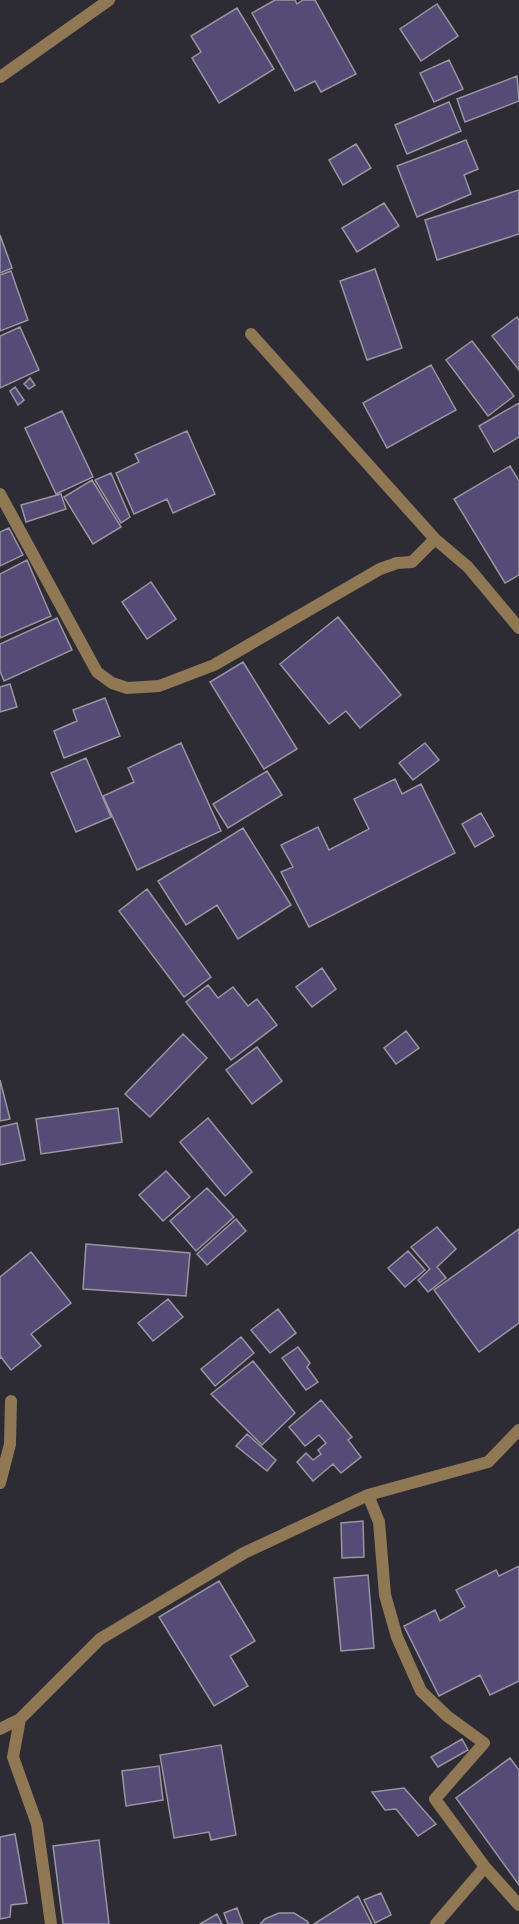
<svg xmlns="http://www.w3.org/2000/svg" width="519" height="1924" viewBox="0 0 519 1924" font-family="Ubuntu,sans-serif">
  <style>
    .building { fill: #564a77; stroke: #9896a1; stroke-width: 1.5 }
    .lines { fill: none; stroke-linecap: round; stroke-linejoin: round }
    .minor { stroke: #8f7853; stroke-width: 12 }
  </style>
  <rect width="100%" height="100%" fill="#2d2b34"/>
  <path class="building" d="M275 0H295L297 4 303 0H315L356 74 321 92 315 81 295 91 252 13Z
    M437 4 458 36 421 61 400 29Z
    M237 8 274 69 219 103 192 58 201 52 191 36Z
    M449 60 463 89 434 102 420 73Z
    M517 76 519 101 465 122 457 99Z
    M449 102 461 131 407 154 395 125Z
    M466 140 478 169 464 175 471 194 417 217 397 166Z
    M356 144 371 168 343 185 329 160Z
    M519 190V234L437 260 425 220Z
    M384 203 399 226 357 252 342 228Z
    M0 235 12 268 0 273Z
    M0 235 12 268 0 273Z
    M375 269 402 348 367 360 340 281Z
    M11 271 28 320 0 331V275Z
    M11 271 28 320 0 331V275Z
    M517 317 519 320V370L492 336Z
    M20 327 39 370 0 388V336Z
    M20 327 39 370 0 388V336Z
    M472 341 514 396 488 416 446 360Z
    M431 365 456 410 387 448 363 403Z
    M30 378 35 385 29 389 24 384Z
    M30 378 35 385 29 389 24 384Z
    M15 387 24 400 18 405 10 391Z
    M15 387 24 400 18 405 10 391Z
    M519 403V437L494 452 479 426Z
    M62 411 93 477 56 494 25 428Z
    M62 411 93 477 56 494 25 428Z
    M187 431 215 494 173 513 167 499 134 514 116 473 139 462 135 454Z
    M510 466 519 481V575L505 583 454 499Z
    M111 473 130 517 121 523 95 480Z
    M111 473 130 517 121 523 95 480Z
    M92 480 121 527 93 544 64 497Z
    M92 480 121 527 93 544 64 497Z
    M61 494 66 509 26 522 21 505Z
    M61 494 66 509 26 522 21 505Z
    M9 528 23 555 0 566V532Z
    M9 528 23 555 0 566V532Z
    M27 560 51 616 0 638V574Z
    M151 582 176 619 147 639 122 602Z
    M151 582 176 619 147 639 122 602Z
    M338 617 401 695 360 728 346 711 329 724 280 664Z
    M57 618 72 650 4 681 0 671V644Z
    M243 662 297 749 264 769 210 682Z
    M10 684 17 707 0 712V687Z
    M105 698 120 736 64 758 54 731 77 721 73 710Z
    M181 743 221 831 137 870 103 796 134 782 128 768Z
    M425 743 439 760 413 780 399 763Z
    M86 758 111 817 76 832 51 773Z
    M267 771 282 795 228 828 213 804Z
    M395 779 402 794 421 784 455 853 309 927 281 872 293 867 281 845 318 827 329 850 369 829 354 799Z
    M481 813 494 836 475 847 462 824Z
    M243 828 291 905 238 939 217 905 186 925 158 881Z
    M147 889 211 977 184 997 119 911Z
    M322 968 336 989 312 1007 296 987Z
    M208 985 218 998 233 987 248 1006 257 999 277 1025 231 1060 186 1002Z
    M406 1031 419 1048 396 1064 384 1048Z
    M183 1034 207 1058 150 1117 125 1094Z
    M257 1047 282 1081 252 1104 226 1070Z
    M0 1080 10 1119 0 1121Z
    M0 1080 10 1119 0 1121Z
    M118 1108 122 1142 41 1154 36 1119Z
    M208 1118 252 1172 225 1196 180 1142Z
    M17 1123 25 1160 0 1165V1127Z
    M166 1171 190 1197 163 1221 139 1195Z
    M207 1188 234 1217 196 1251 170 1221Z
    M236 1219 246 1231 207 1265 197 1254Z
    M437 1227 456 1249 437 1267 446 1278 428 1292 418 1280 430 1269 411 1247Z
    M519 1229V1323L479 1352 434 1290Z
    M86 1244 190 1253 186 1296 83 1289Z
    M408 1251 425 1270 405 1287 388 1268Z
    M31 1252 71 1303 31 1334 41 1346 11 1370 1 1357 0 1358V1277Z
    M168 1299 183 1317 153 1341 138 1323Z
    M278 1309 296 1333 270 1353 251 1330Z
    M241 1337 254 1353 215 1386 201 1369Z
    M298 1347 310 1363 307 1367 318 1382 306 1390 282 1358Z
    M253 1361 295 1413 262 1445 211 1394Z
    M321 1400 352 1437 348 1440 361 1457 341 1473 333 1464 313 1481 297 1462 306 1453 313 1460 321 1454 318 1450 326 1443 319 1435 305 1446 289 1427Z
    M247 1434 276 1460 267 1471 236 1446Z
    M363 1521 364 1557 342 1558 341 1523Z
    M519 1566V1681L490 1695 480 1675 439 1696 404 1626 435 1610 440 1621 465 1607 456 1590 496 1570 499 1576Z
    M368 1575 374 1648 341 1651 334 1578Z
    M219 1581 255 1641 230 1656 248 1686 214 1706 159 1617Z
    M462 1739 468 1750 438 1767 431 1757Z
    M221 1745 236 1835 211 1840 209 1832 174 1838 160 1755Z
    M510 1758 519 1770V1885L456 1798Z
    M159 1766 163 1800 126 1806 122 1771Z
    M404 1788 436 1824 418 1836 396 1809 385 1810 372 1792Z
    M15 1834 27 1903 11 1905 10 1917 0 1919V1837Z
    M99 1840 109 1924H63L53 1846Z
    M381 1893 391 1915 375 1923 364 1900Z
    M358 1896 372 1924H314Z
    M237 1908 243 1924H228L224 1913Z
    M279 1913H294L307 1921 309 1924H260L265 1919Z
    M217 1914 222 1924H200Z"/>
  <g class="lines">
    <path class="minor" d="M0 77 109 0
      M251 334 435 539
      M0 494 97 672 112 683 127 688 159 686 214 665 380 569 397 563 412 562 435 539 468 567 519 628
      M519 1430 488 1462 368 1495 379 1522 385 1595 397 1637 421 1691 447 1716 484 1743 435 1799 485 1867 519 1905
      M0 1483 10 1444 11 1401
      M20 1719 13 1757 37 1824 51 1924
      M0 1729 20 1719 100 1639 244 1553 368 1495
      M436 1924 485 1867"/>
  </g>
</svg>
